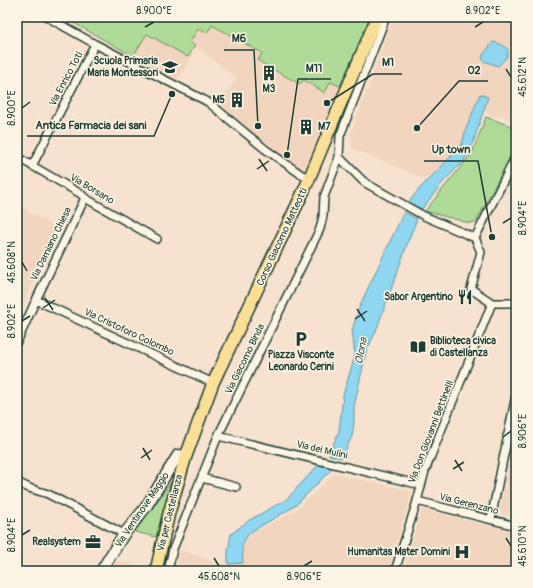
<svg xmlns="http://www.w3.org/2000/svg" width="533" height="588" viewBox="0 0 533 588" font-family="Pangolin,sans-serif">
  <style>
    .built { fill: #f2d5be }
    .green { fill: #b0da97; stroke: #688c66 }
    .water { fill: #8fd6f0; stroke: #6299a5 }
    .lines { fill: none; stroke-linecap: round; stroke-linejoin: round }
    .street-casing { stroke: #1f3d34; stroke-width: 10 }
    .secondary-casing { stroke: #1f3d34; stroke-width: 13 }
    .primary-casing { stroke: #1f3d34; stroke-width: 14 }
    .street { stroke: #fcf5e5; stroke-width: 7 }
    .secondary { stroke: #fcf5e5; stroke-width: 10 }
    .primary { stroke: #fadf96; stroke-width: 11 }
    .ticks { fill: none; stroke: #1f3d34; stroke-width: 1.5 }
    .labels { text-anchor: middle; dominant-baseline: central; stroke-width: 3; stroke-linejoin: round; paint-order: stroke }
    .poi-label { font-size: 10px; font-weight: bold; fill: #1f3d34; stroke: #fcf5e5; text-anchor: end }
    .street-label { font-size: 10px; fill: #1f3d34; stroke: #fcf5e5 }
    .water-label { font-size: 11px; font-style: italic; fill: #355c5a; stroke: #fcf5e5 }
    .leader { fill: none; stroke: #1f3d34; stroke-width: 1.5 }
    .callout-dot { fill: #1f3d34; stroke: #fcf5e5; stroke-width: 1.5 }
    .callout-label { font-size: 11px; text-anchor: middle; font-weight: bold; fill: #1f3d34; stroke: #fcf5e5; stroke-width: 3; stroke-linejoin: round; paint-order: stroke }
    .neatline { fill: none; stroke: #1f3d34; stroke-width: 1.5 }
    .ticks-label { font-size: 10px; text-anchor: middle; fill: #1f3d34 }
  </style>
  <rect width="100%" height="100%" fill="#f6e2ce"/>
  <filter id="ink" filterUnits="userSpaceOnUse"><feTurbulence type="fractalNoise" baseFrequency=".025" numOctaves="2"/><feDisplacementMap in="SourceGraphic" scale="8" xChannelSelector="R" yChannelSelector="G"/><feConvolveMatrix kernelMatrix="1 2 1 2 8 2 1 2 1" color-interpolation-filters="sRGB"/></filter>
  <g filter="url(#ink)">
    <path class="built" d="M268 17H371L321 128 303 173 266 146 216 106 237 78 190 42 198 28Z
      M394 17H516V122L502 115 496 117 483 110 488 97 466 129 462 144 441 168 429 178 425 179 418 176 352 148 351 133Z
      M147 34 187 56 190 53 193 56 177 80 133 56Z
      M17 204 58 229 17 316Z
      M516 442V517L499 513 513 444Z
      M334 474 412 491 388 571H177L180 550 218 563 234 564 243 563V546L251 534 296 510Z
      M422 509 516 532V571H403Z
      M116 560 136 566 135 571H109Z"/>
    <path class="green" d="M63 17H365L370 20 340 86 330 82 325 93 304 80 300 84 263 64 258 60 262 53 212 25 207 33 198 29 190 42 195 46 188 57 147 34 133 56Z
      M486 117 516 128V145L476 222 469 223 425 211 472 153Z
      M171 482 156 537 135 532Z"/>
    <path class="water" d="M493 42C512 46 512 54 498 66L484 61 482 58 483 55Z
      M480 94 488 97 474 140 464 161 443 182 422 209 408 203 419 189 441 167 462 144 466 129Z
      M404 212 417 219 412 231 376 331 366 352 354 407V423L352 436 342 458 329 455 339 431 343 395 355 356 352 330 360 305Z
      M319 464 334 467 295 506 249 533 242 545 243 563 228 564V551L231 534 248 521 287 499Z"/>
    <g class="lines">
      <defs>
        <path id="street" d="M47 17 95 44 208 102 265 149 302 175 309 178
          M516 156 475 238 481 252 471 289 492 303H516
          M17 157 81 194 85 198 157 239
          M339 157 363 181 369 185 424 216 475 238
          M32 166 95 44
          M36 300 213 383
          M17 342 36 300 85 198
          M218 436 421 485
          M507 436 516 437
          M202 478 236 487
          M17 482 29 488 48 494 124 534
          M417 501 516 526
          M491 519 516 395
          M168 571 173 549 218 436 320 229 323 216 324 197 339 157 340 136 386 17
          M395 571 417 501 425 471 492 303"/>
        <path id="secondary" d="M101 571 124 534 146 507 178 455 186 456"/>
        <path id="primary" d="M156 571 169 513 186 456 213 383 306 186 377 17"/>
      </defs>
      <use href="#street" class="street-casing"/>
      <use href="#secondary" class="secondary-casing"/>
      <use href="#primary" class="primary-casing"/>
      <use href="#street" class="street"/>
      <use href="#secondary" class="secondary"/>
      <use href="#primary" class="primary"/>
    </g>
  </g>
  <path class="ticks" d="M145 27 154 22M475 27 483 22M506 69 511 77M22 108 30 102M259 159 267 171M257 169 269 161M503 223 511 218M22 262 27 271M45 298 53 310M43 308 55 300M357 309 365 321M355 319 367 311M22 321 30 316M503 437 511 431M143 448 150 460M141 458 152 450M455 460 462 471M453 469 464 462M22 535 30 530M506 538 511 546M214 558 219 566M304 566 312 561"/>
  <defs>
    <symbol id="school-bare" viewBox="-9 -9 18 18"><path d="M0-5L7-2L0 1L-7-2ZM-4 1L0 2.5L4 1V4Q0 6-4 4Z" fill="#1f3d34" stroke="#fcf5e5" stroke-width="2.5" paint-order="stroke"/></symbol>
    <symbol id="building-bare" viewBox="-9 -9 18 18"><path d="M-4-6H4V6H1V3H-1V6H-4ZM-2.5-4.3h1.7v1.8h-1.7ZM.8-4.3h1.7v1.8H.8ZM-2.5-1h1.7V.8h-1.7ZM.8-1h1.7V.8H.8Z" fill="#1f3d34" stroke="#fcf5e5" stroke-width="2.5" paint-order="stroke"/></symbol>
    <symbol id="restaurant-bare" viewBox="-9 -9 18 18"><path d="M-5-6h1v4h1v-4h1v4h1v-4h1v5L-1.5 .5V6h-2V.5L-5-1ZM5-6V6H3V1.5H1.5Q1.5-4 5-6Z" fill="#1f3d34" stroke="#fcf5e5" stroke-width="2.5" paint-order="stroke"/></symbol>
    <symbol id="parking-bare" viewBox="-9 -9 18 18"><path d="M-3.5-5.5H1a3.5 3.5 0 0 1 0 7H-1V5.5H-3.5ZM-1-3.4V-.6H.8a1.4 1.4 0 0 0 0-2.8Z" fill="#1f3d34" stroke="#fcf5e5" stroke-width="2.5" paint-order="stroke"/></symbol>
    <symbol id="library-bare" viewBox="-9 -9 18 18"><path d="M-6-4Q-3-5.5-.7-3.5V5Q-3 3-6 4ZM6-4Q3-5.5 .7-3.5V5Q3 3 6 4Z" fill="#1f3d34" stroke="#fcf5e5" stroke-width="2.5" paint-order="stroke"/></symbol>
    <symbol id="office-bare" viewBox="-9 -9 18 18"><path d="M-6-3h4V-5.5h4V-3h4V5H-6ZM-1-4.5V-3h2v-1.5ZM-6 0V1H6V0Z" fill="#1f3d34" stroke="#fcf5e5" stroke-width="2.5" paint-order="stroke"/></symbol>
    <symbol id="hospital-bare" viewBox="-9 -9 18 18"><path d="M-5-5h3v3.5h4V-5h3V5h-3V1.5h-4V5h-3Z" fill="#1f3d34" stroke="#fcf5e5" stroke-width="2.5" paint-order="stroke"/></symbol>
  </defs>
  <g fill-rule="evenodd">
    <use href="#school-bare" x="159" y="56" width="22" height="22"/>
    <use href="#building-bare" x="258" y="62" width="22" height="22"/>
    <use href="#building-bare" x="226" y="89" width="22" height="22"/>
    <use href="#building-bare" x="295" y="116" width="22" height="22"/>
    <use href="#restaurant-bare" x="454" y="286" width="22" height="22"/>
    <use href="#parking-bare" x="290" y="328" width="22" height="22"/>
    <use href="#library-bare" x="407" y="336" width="22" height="22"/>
    <use href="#office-bare" x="82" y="531" width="22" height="22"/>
    <use href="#hospital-bare" x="451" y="541" width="22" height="22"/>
  </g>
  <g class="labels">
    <g class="poi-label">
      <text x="158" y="61">Scuola Primaria<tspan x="158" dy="12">Maria Montessori</tspan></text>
      <text x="269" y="89" text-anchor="middle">M3</text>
      <text x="225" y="100">M5</text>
      <text x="318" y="127" text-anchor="start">M7</text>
      <text x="453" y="297">Sabor Argentino</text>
      <text x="430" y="341" text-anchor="start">Biblioteca civica<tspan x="430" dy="12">di Castellanza</tspan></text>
      <text x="301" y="355" text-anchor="middle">Piazza Visconte<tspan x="301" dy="12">Leonardo Cerini</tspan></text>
      <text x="81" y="542">Realsystem</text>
      <text x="450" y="552">Humanitas Mater Domini</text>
    </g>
    <g class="street-label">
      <text transform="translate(66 79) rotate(-62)">Via Enrico Toti</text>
      <text transform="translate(92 189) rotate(31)">Via Borsano</text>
      <text transform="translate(282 237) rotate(-65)">Corso Giacomo Matteotti</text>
      <text transform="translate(51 244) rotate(-64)">Via Damiano Chiesa</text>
      <text transform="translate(129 332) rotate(25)">Via Cristoforo Colombo</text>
      <text transform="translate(245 359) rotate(-64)">Via Giacomo Binda</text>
      <text transform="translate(431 432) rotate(-69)">Via Don Giovanni Bettinelli</text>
      <text transform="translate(322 450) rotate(13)">Via dei Mulini</text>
      <text transform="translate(469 504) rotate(14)">Via Gerenzano</text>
      <text transform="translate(142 510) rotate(-56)">Via Ventinove Maggio</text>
      <text transform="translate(170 513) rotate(-76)">Via per Castellanza</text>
    </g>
    <g class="water-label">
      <text transform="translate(361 351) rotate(-79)">Olona</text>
    </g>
  </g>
  <path class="leader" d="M258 126L254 50H224M327 103L373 74H402M287 155L298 79H331M417 128L459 81H488M172 94L154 136H27M492 237L478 161H424"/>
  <g class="callout-dot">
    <circle cx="258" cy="126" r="4"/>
    <circle cx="327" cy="103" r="4"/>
    <circle cx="287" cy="155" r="4"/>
    <circle cx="417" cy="128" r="4"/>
    <circle cx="172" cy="94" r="4"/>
    <circle cx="492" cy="237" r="4"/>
  </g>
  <g class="callout-label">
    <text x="239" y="42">M6</text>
    <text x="388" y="66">M1</text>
    <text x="314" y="72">M11</text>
    <text x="474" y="74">O2</text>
    <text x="91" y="129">Antica Farmacia dei sani</text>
    <text x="451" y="153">Up town</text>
  </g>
  <rect width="533" height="588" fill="none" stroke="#fcf5e5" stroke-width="44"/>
  <rect x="22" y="22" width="489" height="544" class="neatline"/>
  <g class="ticks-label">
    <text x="154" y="14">8.900°E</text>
    <text x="483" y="14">8.902°E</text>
    <text transform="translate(522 77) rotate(-90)" y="4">45.612°N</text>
    <text transform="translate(11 108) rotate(-90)" y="4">8.900°E</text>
    <text transform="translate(522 218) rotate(-90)" y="4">8.904°E</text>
    <text transform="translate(11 262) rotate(-90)" y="4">45.608°N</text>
    <text transform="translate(11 321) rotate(-90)" y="4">8.902°E</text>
    <text transform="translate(522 431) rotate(-90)" y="4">8.906°E</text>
    <text transform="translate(11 535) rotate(-90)" y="4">8.904°E</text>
    <text transform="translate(522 546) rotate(-90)" y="4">45.610°N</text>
    <text x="219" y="580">45.608°N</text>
    <text x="304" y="580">8.906°E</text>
  </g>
</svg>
